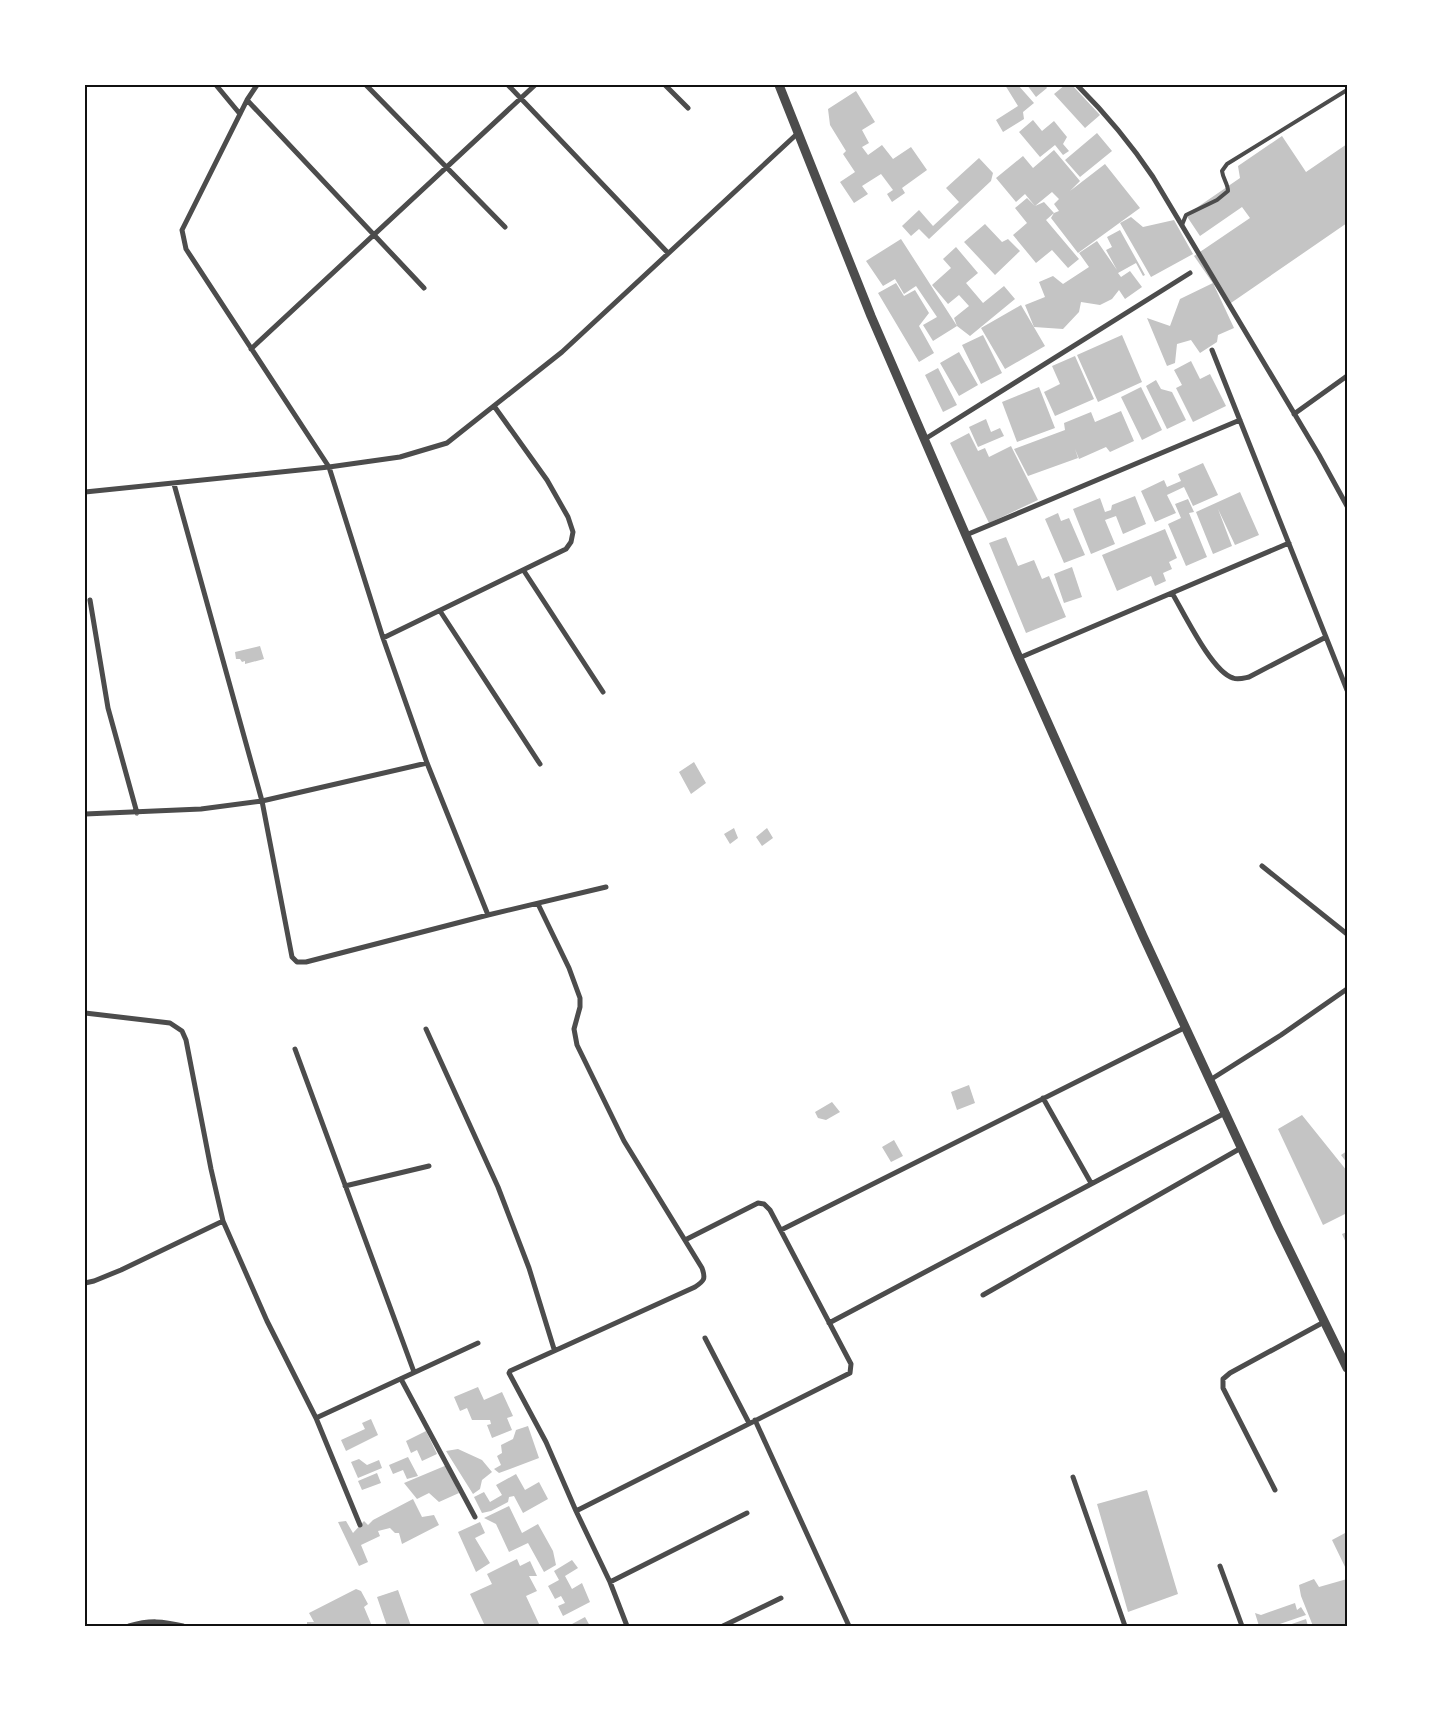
<svg xmlns="http://www.w3.org/2000/svg" width="1432" height="1711" viewBox="0 0 1432 1711" font-family="'DejaVu Sans',sans-serif">
  <style>
    .building { fill: #c4c4c4; fill-rule: evenodd }
    .lines { fill: none; stroke-linecap: round; stroke-linejoin: round }
    .service { stroke: #4c4c4c; stroke-width: 4 }
    .minor { stroke: #4c4c4c; stroke-width: 5 }
    .tertiary { stroke: #4c4c4c; stroke-width: 9 }
    .neatline { fill: none; stroke: #111; stroke-width: 2 }
  </style>
  <rect width="100%" height="100%" fill="#fff"/>
  <path class="building" d="M1005 85H1018L1034 103 1023 112 1024 119 1003 132 996 120 1018 106Z
    M1027 85H1045L1047 88 1036 97Z
    M1065 85H1072L1100 115 1085 128 1054 94Z
    M856 91 875 122 862 130 869 143 862 147 868 155 882 145 893 159 911 147 927 170 902 188 905 193 892 202 887 194 893 190 881 174 862 186 868 194 854 203 840 182 855 172 843 154 846 151 830 125 828 109Z
    M1033 120 1042 131 1054 121 1067 137 1063 144 1069 151 1063 155 1055 145 1040 157 1019 132Z
    M1097 133 1112 151 1080 177 1065 160Z
    M1282 136 1306 172 1347 144V223L1228 305 1194 256 1250 218 1242 207 1200 236 1186 215 1240 178 1238 166Z
    M1054 150 1080 181 1070 191 1105 164 1140 208 1078 253 1051 218 1054 213 1046 220 1079 259 1068 268 1052 250 1036 263 1013 235 1027 223 1015 208 1027 198 1035 206 1025 194 1016 202 996 178 1023 156 1033 168ZM1052 192 1059 199 1054 204 1059 211 1054 213 1044 202 1035 206Z
    M979 158 993 173 991 181 929 239 919 229 911 236 902 226 919 210 933 226 959 202 946 188Z
    M1131 217 1143 227 1174 220 1193 254 1151 277 1120 223Z
    M985 224 1002 242 1008 239 1020 251 995 275 964 242Z
    M1120 230 1145 275 1143 276 1136 263 1118 273 1121 277 1130 271 1142 287 1125 299 1119 290 1112 299 1100 305 1081 302 1079 312 1063 329 1034 327 1025 305 1045 297 1039 282 1053 276 1063 284 1089 267 1079 253 1097 241 1117 270 1106 250 1112 247 1107 237Z
    M901 239 957 326 933 341 923 325 937 317 916 286 904 294 895 279 883 286 866 261Z
    M956 247 978 273 966 283 983 303 1004 286 1015 299 970 336 957 326 954 318 969 306 959 295 948 304 932 285 951 268 943 259Z
    M896 283 904 296 915 290 929 313 919 326 934 353 919 362 878 293Z
    M1213 283 1234 328 1218 335 1217 342 1200 353 1191 340 1177 344 1175 363 1167 366 1147 318 1170 326 1180 299Z
    M1021 305 1045 346 1005 369 981 328Z
    M983 335 1002 373 981 384 962 345Z
    M1122 335 1142 382 1098 402 1077 355Z
    M959 352 978 385 959 396 940 363Z
    M1075 356 1094 399 1055 416 1044 392 1060 384 1052 366Z
    M1191 361 1200 379 1210 374 1226 406 1193 422 1176 388 1182 385 1174 370Z
    M938 368 957 405 943 412 925 375Z
    M1156 380 1161 389 1172 392 1186 420 1167 429 1146 386Z
    M1039 387 1055 428 1017 442 1002 402Z
    M1141 387 1162 430 1142 440 1121 397Z
    M1121 411 1134 441 1110 452 1106 447 1079 459 1075 449 1078 458 1028 476 1014 449 1065 430 1064 423 1091 412 1095 422Z
    M986 419 991 432 1000 428 1004 436 978 447 969 427Z
    M969 433 978 451 985 448 989 457 1011 446 1038 500 989 523 950 443Z
    M1203 463 1218 495 1193 506 1184 487 1167 495 1176 513 1155 522 1141 491 1164 480 1167 487 1181 481 1178 474Z
    M1240 492 1259 535 1235 545 1218 509 1232 546 1213 554 1196 512Z
    M1135 496 1146 524 1123 534 1116 516 1105 520 1115 544 1091 554 1073 509 1100 498 1105 512 1111 510 1112 505Z
    M1188 499 1194 512 1189 513 1207 557 1186 566 1168 524 1181 518 1175 504Z
    M1058 513 1061 521 1069 518 1085 555 1064 563 1045 519Z
    M1165 529 1177 558 1169 562 1172 569 1163 573 1166 581 1155 586 1151 576 1117 591 1102 555Z
    M1006 537 1018 566 1034 560 1042 579 1049 576 1066 617 1026 633 989 543Z
    M1072 567 1082 597 1064 603 1054 574Z
    M260 646 264 659 245 664V661L242 662 240 659H236L235 652Z
    M694 762 706 783 691 794 679 772Z
    M734 828 738 838 730 844 724 834Z
    M767 828 773 838 762 846 756 837Z
    M969 1085 975 1103 957 1110 951 1092Z
    M832 1102 840 1112 826 1120 818 1118 815 1112Z
    M1302 1115 1347 1171V1213L1323 1225 1278 1129Z
    M894 1140 903 1156 891 1162 882 1147Z
    M1347 1151V1163L1341 1155Z
    M1347 1232V1245L1342 1234Z
    M478 1387 484 1400 502 1392 513 1416 507 1418 512 1430 492 1438 487 1425 491 1424 490 1420H472L467 1408 460 1411 454 1397Z
    M371 1419 378 1435 346 1451 341 1440 365 1429 362 1423Z
    M528 1426 539 1458 499 1473 494 1469 501 1465 497 1456 502 1453 501 1445 513 1439 516 1430Z
    M426 1431 437 1454 422 1461 417 1450 411 1453 406 1441Z
    M458 1449 482 1460 492 1472 482 1480 480 1489 473 1494 446 1451Z
    M408 1457 418 1476 407 1479 403 1470 393 1474 389 1465Z
    M359 1459 367 1465 379 1460 382 1468 358 1478 351 1462Z
    M447 1465 459 1493 439 1502 429 1493 417 1499 404 1483Z
    M377 1473 381 1483 362 1490 358 1481Z
    M516 1474 525 1490 539 1482 548 1499 523 1513 514 1496 509 1497 508 1502 491 1511 482 1513 474 1497 484 1492 490 1502 502 1495 496 1485Z
    M1147 1490 1178 1594 1128 1612 1097 1504Z
    M413 1499 422 1517 434 1515 439 1525 402 1544 399 1533H395L390 1528 378 1531 380 1536 361 1545 368 1562 359 1566 338 1522 346 1521 353 1533 364 1521 368 1525 373 1520Z
    M509 1506 522 1533 538 1524 553 1551 556 1565 544 1572 528 1543 509 1552 496 1524 484 1518Z
    M480 1522 485 1533 475 1538 490 1563 476 1572 458 1532Z
    M1347 1532V1571L1332 1540Z
    M517 1559 520 1566 530 1561 537 1576H529L537 1591 526 1596 540 1626H485L470 1594 492 1584 487 1574Z
    M572 1560 578 1568 565 1576 572 1589 582 1583 590 1602 563 1616 558 1606 565 1603 561 1596 555 1599 548 1586 559 1580 554 1571Z
    M1314 1579 1319 1587 1347 1579V1626H1313L1301 1596 1299 1585Z
    M356 1589 361 1591 368 1604 364 1607 372 1626H307V1622H314L309 1613Z
    M398 1590 411 1626H387L377 1597Z
    M1295 1603 1297 1610 1301 1607 1306 1615 1274 1626H1259L1255 1613 1261 1615Z
    M585 1617 590 1626H573L572 1624Z
    M1306 1619 1308 1626H1286Z"/>
  <g class="lines">
    <path class="service" d="M1182 225 1186 215 1217 200 1228 191C1228 184 1223 179 1222 171L1227 164 1347 90"/>
    <path class="minor" d="M216 85 240 114
      M257 85 247 100 182 230 186 249 329 467 383 638 427 763 488 915
      M366 85 505 227
      M508 85 668 253
      M665 85 688 108
      M1077 85C1107 115 1129 141 1153 177L1319 455 1347 506
      M247 100 424 288
      M251 349 535 85
      M1212 350 1347 690
      M1294 414 1347 376
      M925 439 1190 273
      M174 484 262 801 292 957 297 962H306L488 915 606 887
      M85 492 329 467 400 457 447 443 562 352 798 133
      M966 535 1240 420
      M524 571 603 692
      M1172 593C1184 613 1212 672 1233 678 1238 680 1244 678 1249 677L1326 637
      M90 600 108 708 137 813
      M440 611 540 764
      M383 638 566 549 571 542 573 532 568 517 547 480 494 406
      M1019 658 1289 543
      M85 814 201 809 262 801 427 763
      M1262 866 1347 934
      M538 904 569 968 580 998V1007L574 1029 577 1045 624 1141 702 1268C706 1279 704 1281 695 1287L510 1371 509 1373 546 1442 576 1511 610 1582 627 1626
      M85 1013 170 1023 182 1031 186 1040 211 1169 223 1221 267 1321 316 1418 360 1525
      M426 1029 498 1187 529 1268 554 1349
      M295 1049 414 1372
      M1210 1080 1281 1035 1347 989
      M1043 1098 1091 1183
      M345 1186 429 1166
      M781 1230 1186 1027
      M85 1283 94 1281 121 1270 223 1221
      M983 1295 1241 1148
      M829 1323 1225 1113
      M705 1338 749 1423
      M401 1379 475 1517
      M316 1418 478 1343
      M755 1420 849 1626
      M1073 1477 1125 1626
      M1275 1490 1223 1388V1379L1230 1373 1324 1322
      M576 1511 850 1373 851 1364 770 1210 764 1204 758 1203 685 1240
      M1220 1566 1242 1626
      M610 1582 747 1513
      M129 1626C149 1620 163 1621 183 1626
      M723 1626 781 1598"/>
    <path class="tertiary" d="M779 85 871 316 1019 658 1143 936 1278 1227 1347 1368"/>
  </g>
  <rect width="1432" height="1711" fill="none" stroke="#ffffff" stroke-width="172"/>
  <rect x="86" y="86" width="1260" height="1539" class="neatline"/>
</svg>
